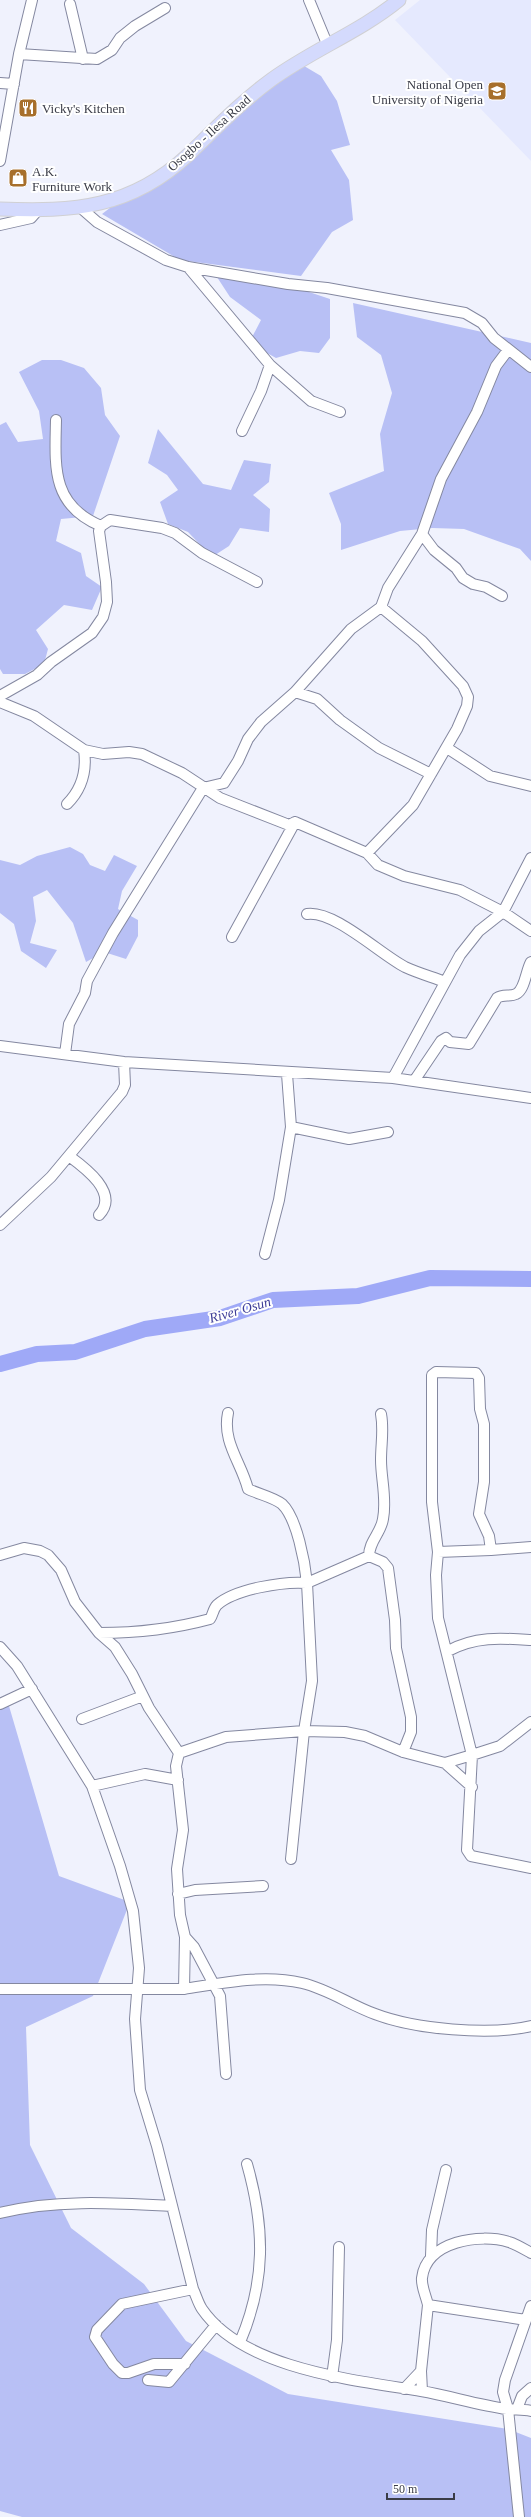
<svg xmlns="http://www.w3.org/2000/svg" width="531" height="2517" viewBox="0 0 531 2517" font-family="Georgia,serif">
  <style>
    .built { fill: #e5e9fe }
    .green { fill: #b8c0f5 }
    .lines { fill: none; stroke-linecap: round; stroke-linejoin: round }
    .river { stroke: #9fa9f7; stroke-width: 16 }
    .minor-casing { stroke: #8488a0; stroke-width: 12 }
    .major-casing { stroke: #d0d0d3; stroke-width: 15 }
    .minor { stroke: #fff; stroke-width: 10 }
    .major { stroke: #d4dafd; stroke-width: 13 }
    .labels { text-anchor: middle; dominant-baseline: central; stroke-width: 4; stroke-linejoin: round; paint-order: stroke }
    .poi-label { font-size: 13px; fill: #3a3c47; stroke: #fff; text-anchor: start }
    .street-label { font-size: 13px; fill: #3a3c47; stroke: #fff }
    .water-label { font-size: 14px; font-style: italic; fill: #3d3d97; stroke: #fff }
  </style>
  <rect width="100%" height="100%" fill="#f0f2fd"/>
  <path class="built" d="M420 0H531V161L395 20Z"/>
  <path class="green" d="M299 63 321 76 337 101 350 145 331 150 349 180 353 220 332 232 301 276 180 260 102 214Z
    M215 274 288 285 330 299V338L319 353 300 351 276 358 249 343 261 320 230 297Z
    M353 303 531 343V561L520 549 464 529 432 528 400 531 341 550V524L329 493 384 471 380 434 392 393 381 355 357 337Z
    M42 360H61L84 368 101 388 105 415 120 436 93 516 61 519 56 541 81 553 86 576 102 587 92 610 64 605 36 630 48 649 44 664 25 674H3L0 669V425L6 422 18 442 43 439 39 411 19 372Z
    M158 429 203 484 231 490 244 460 271 464 269 482 253 495 270 509 269 532 240 528 229 546 212 557 188 532 168 524 160 502 178 490 167 475 148 463Z
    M70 847 83 854 90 865 105 871 114 855 137 866 122 891 118 909 138 920V936L126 959 104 952 86 962 73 923 47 890 33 897 36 921 30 943 57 950 46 968 21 951 14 924 0 913V860L20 865 37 856Z
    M0 1700 9 1706 59 1876 130 1902 93 1996 26 2027 30 2145 71 2228 144 2284 186 2341 288 2394 508 2429 531 2438V2517H22L0 2511Z"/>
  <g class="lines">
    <path class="river" d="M0 1364 37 1354 75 1352 145 1329 220 1318 273 1300 358 1296 430 1278 531 1279"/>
    <defs>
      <path id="minor" d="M309 0 328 46
        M70 4 83 59
        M19 54 97 59 112 50 120 38 135 26 165 8
        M0 83 14 84
        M0 161 19 54 32 0
        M81 208 97 222 166 260 188 267 288 284 327 288 465 313 482 323 494 338 531 367
        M0 225 31 218 38 210
        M188 267 270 365 311 401 340 412
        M56 420C55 467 51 505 101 526
        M242 431 261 391 270 365
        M422 534 434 550 456 568 463 578 473 584 486 587 502 596
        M295 692 317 699 340 720 379 748 431 774
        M0 696 37 675 51 662 92 633 103 617 107 602 106 582 99 531 101 526 110 520 162 528 175 533 202 553 257 582
        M0 702 34 716 84 750 103 754 129 752 142 754 182 773 220 798 289 825 295 822 367 853 378 865 404 876 460 890 503 912 531 931
        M447 748 490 776 531 786
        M67 804C82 789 87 771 84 750
        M367 853 413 805 457 729 467 706 468 697 463 686 422 641 381 607
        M307 914C334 910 380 954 405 967 418 973 432 977 445 982
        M232 937 295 822
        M0 1046 124 1062 393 1078 531 1098
        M65 1054 69 1024 85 993 87 981 113 933 203 788 224 783 238 761 248 739 261 722 295 692 351 629 381 607 388 588 422 534 441 479 477 412 496 366 508 350
        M393 1078 460 955 479 931 503 912 531 858
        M414 1081 441 1041 446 1038 450 1042 469 1044 497 998C503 994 510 997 516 994 525 990 526 970 531 962
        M291 1127 349 1139 388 1132
        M69 1156C84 1167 120 1193 99 1215
        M0 1225 51 1177 122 1092 125 1085 124 1062
        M265 1254 279 1200 291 1127 287 1074
        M228 1413C222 1442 241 1462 248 1489 258 1494 273 1497 282 1504 297 1518 305 1563 307 1583L369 1556
        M381 1414C384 1430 381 1443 381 1460 381 1479 387 1499 383 1519 381 1533 369 1541 369 1556L383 1562 388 1568 395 1620 396 1648 411 1717V1732L403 1752
        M491 1550 531 1547
        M438 1552 432 1502V1375L436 1372 476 1373 479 1378 480 1409 484 1424V1482L479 1514 489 1536 491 1550 438 1552 436 1575 438 1618 472 1755 500 1746 531 1722
        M0 1555 24 1548 40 1551 48 1555 61 1570 75 1602 99 1633 115 1647 132 1674 149 1708 179 1753
        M99 1633C138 1633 173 1629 210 1619 213 1615 213 1609 217 1605 235 1589 284 1581 307 1583L312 1681 304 1731 291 1859
        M0 1647 17 1666 92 1786 120 1866 133 1911 139 1968 135 2019 140 2090 157 2146 193 2289C196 2295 198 2303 202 2309 243 2369 354 2380 421 2391 450 2396 478 2405 507 2409 515 2410 523 2409 531 2411
        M448 1651C475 1636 501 1638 531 1640
        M0 1704 32 1689
        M82 1719 143 1696
        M445 1763 472 1787
        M92 1786 145 1774 178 1780
        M178 1894 195 1890 263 1886
        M185 1937 194 1947 220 1996 226 2074
        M0 1989H184L185 1937 180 1915 177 1869 183 1830 176 1766 179 1753 226 1737 304 1731 345 1732 365 1736 403 1752 445 1763 472 1755 467 1850 471 1856 531 1868
        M184 1989C223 1983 263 1974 302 1983 328 1989 350 2005 375 2014 414 2029 490 2036 531 2026
        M0 2213C55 2199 115 2203 171 2206
        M431 2256 432 2230 446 2170
        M526 2320 428 2305C426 2296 421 2286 422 2278 426 2241 480 2233 509 2242 516 2244 524 2249 531 2253
        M240 2342C266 2281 265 2228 247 2164
        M185 2364H154L128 2373H122L113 2364 95 2337 97 2330 122 2304 193 2289
        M332 2377 337 2340 339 2247
        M148 2380 169 2382 216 2325
        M404 2389 421 2371
        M422 2391 421 2371 428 2305
        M517 2409 522 2396 531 2388
        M519 2517 508 2409 503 2392 505 2380 531 2306"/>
      <path id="major" d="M0 209C74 212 131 208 188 155 215 129 241 102 271 80 312 50 360 32 399 0"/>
    </defs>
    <use href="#minor" class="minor-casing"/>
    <use href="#major" class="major-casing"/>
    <use href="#minor" class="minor"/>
    <use href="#major" class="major"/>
  </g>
  <defs>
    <symbol id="university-square" viewBox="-11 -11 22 22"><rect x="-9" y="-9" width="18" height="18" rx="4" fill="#a76f2b" stroke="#fff"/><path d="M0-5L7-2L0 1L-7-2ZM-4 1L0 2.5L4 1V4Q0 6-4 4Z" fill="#fff"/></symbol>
    <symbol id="restaurant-square" viewBox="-11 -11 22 22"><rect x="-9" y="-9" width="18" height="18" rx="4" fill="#a76f2b" stroke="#fff"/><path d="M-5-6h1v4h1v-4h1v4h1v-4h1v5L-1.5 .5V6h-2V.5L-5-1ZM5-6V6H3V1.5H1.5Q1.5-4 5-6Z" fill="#fff"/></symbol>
    <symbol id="shop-square" viewBox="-11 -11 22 22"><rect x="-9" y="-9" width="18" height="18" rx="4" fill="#a76f2b" stroke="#fff"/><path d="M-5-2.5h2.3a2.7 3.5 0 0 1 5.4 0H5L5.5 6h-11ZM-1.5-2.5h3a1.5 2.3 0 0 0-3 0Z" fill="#fff"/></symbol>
  </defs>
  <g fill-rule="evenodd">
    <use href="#university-square" x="486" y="80" width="22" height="22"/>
    <use href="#restaurant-square" x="17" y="97" width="22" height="22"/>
    <use href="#shop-square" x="7" y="167" width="22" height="22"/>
  </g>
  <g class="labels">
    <g class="poi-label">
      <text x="483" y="84" text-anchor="end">National Open<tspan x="483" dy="15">University of Nigeria</tspan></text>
      <text x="42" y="108">Vicky's Kitchen</text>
      <text x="32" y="171">A.K.<tspan x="32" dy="15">Furniture Work</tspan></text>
    </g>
    <g class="street-label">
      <text transform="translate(209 133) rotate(-42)">Osogbo - Ilesa Road</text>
    </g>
    <g class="water-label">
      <text transform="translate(240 1310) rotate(-16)">River Osun</text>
    </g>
  </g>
  <path d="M387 2493v6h67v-6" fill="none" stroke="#3a3c47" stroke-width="2"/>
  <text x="393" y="2493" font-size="12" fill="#3a3c47" stroke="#ffffff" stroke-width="3" paint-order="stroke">50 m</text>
</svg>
